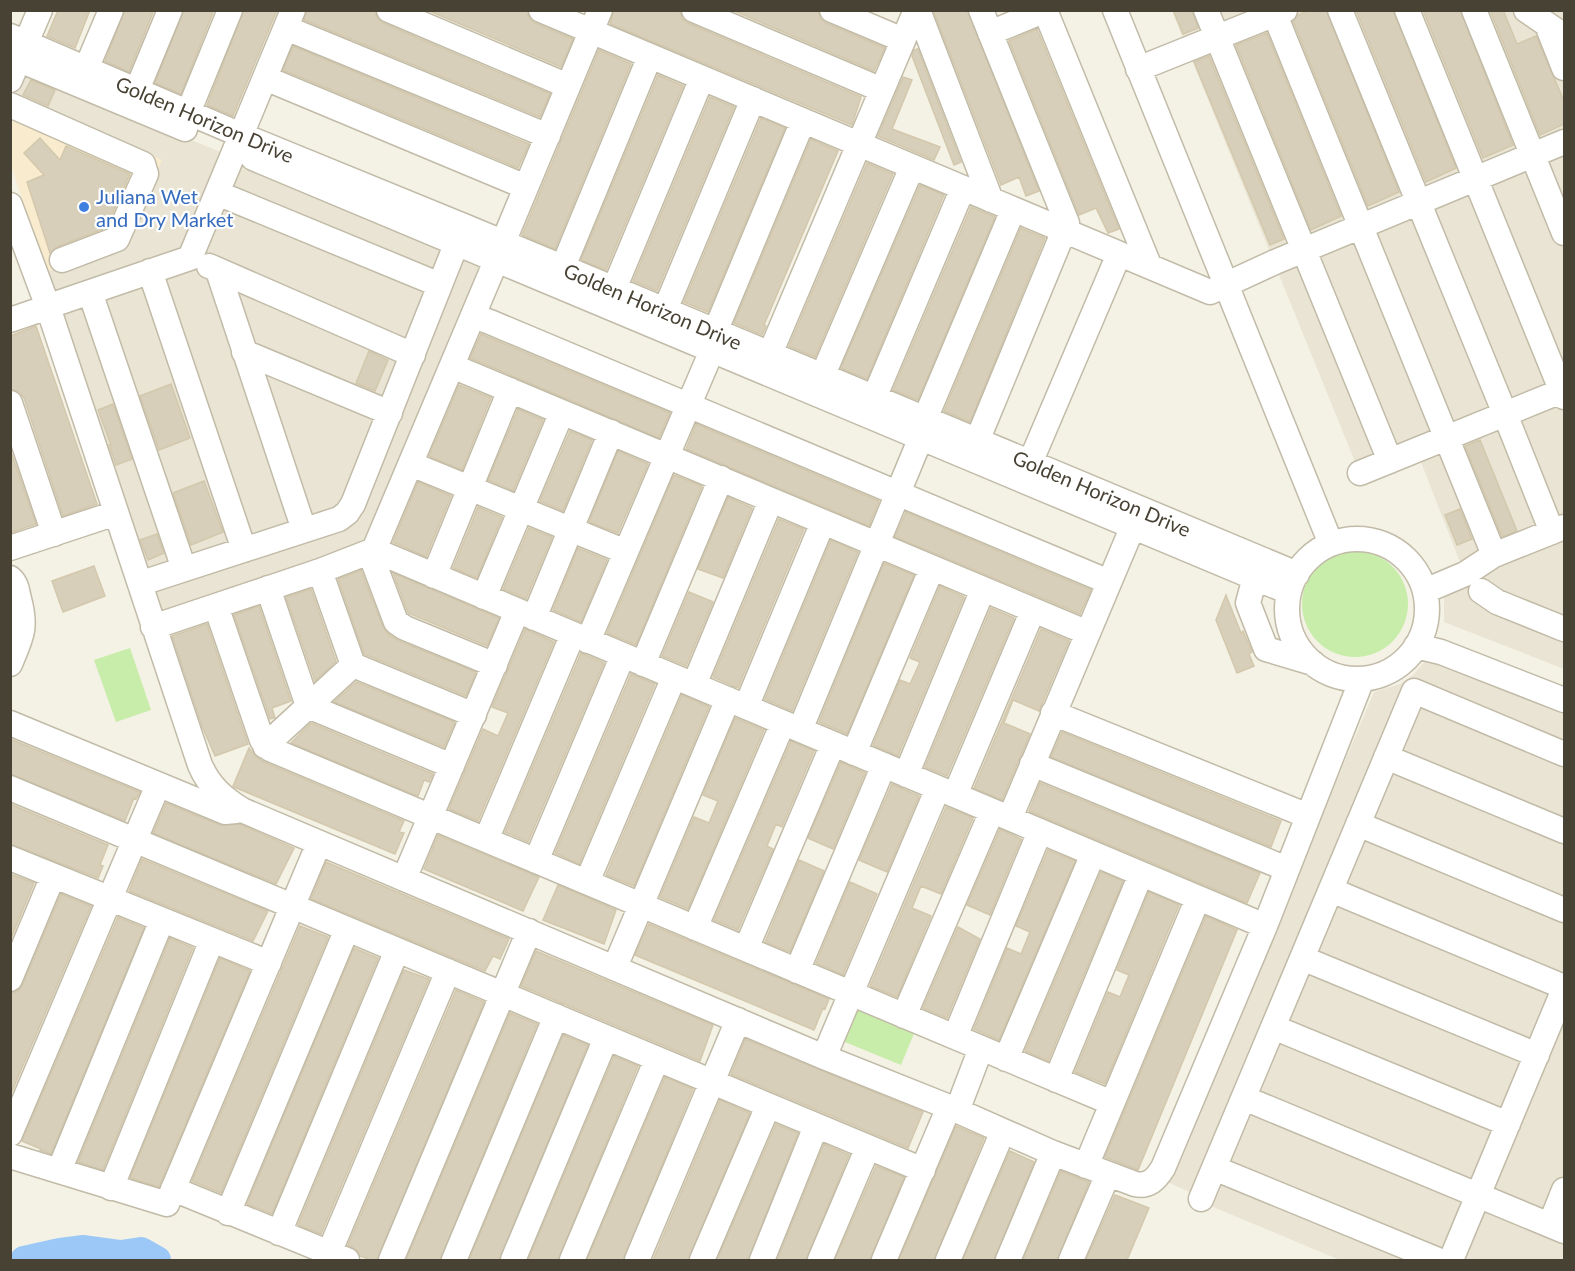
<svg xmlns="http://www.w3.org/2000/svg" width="1575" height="1271" viewBox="0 0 1575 1271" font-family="Lato,sans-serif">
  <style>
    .residential { fill: #e9e4d3 }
    .commercial { fill: #f8ebce }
    .green { fill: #c8edaa }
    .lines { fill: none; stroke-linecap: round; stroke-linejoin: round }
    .river { stroke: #9cc8f7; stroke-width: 28 }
    .building { fill: #d7cfba; stroke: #d3c8ac; stroke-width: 1.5 }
    .minor-casing { stroke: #c1bba7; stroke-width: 27 }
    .minor { stroke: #fff; stroke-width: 24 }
    .shop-dot { fill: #3f7fe0; stroke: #fff; stroke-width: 2 }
    .labels { text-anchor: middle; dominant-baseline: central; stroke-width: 4.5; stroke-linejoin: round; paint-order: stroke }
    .street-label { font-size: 20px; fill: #484234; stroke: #fff }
    .shop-label { font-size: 20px; fill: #366cbe; stroke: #fff; text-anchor: start }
  </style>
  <rect width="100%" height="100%" fill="#f4f1e5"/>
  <path class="residential" d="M1172 11H1564V669L1444 622V590L1467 580 1419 457 1362 479Z
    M21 70 485 261 369 546 155 618 46 272 15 98Z
    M1428 658 1564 713V1260H1340L1206 1204 1192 1193 1167 1182 1374 692 1400 684 1413 675Z"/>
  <path class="commercial" d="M15 98 162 160 128 242 46 272 11 165 10 110Z"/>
  <path class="green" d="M1302 604a53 53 0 1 1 106 0a53 53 0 1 1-106 0Z
    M130 648 151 710 116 722 94 660Z
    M855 1006 915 1031 901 1065 840 1040Z"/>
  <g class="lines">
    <path class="river" d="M24 1260 60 1252 84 1249 121 1254 141 1251 157 1260"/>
  </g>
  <path class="building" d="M58 10H90L75 48 47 36Z
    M125 10H154L129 72 105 61Z
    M184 10H214L181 94 155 83Z
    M244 10H277L233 116 207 105Z
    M307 10H375L377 18 383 23 550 94 540 117 304 20Z
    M427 10H527L529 18 535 23 573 39 561 67Z
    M614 10H680L682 18 688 23 861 97 852 125 610 24Z
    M732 10H818L820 18 826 23 885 48 874 71Z
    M933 10H967L1039 191 1026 196 1019 177 1001 185Z
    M1173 10H1192L1198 28 1183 34Z
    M1310 10H1326L1399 192 1368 206 1293 21 1298 15Z
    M1356 10H1393L1456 168 1426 182Z
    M1423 10H1460L1513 145 1483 158Z
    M1490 10H1503L1517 44 1536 36 1564 101V124L1540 135Z
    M1037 29 1119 229 1108 233 1096 208 1079 215 1009 41Z
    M1267 33 1341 216 1311 230 1236 45Z
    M293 46 529 144 518 168 283 70Z
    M918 49 961 162 954 165 912 56 914 50Z
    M599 50 631 64 555 249 522 235Z
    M1209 56 1284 239 1270 245 1194 62Z
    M658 75 683 86 606 270 581 260Z
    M903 77 912 80 892 129 940 147 934 160 878 136Z
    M31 80 55 90 48 106 23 95Z
    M710 97 734 107 657 291 633 281Z
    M761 118 785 128 708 312 684 302Z
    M40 138 60 160 66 146 130 174 106 228 57 247 50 253 27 182 44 175 24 153Z
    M811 139 838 151 764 325 766 326 762 335 734 323Z
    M867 163 893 174 815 357 789 346Z
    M920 185 944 195 867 379 841 368Z
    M971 207 995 217 918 400 893 390Z
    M1021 228 1045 238 970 422 944 411Z
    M36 326 97 504 63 516 24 398 19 392 10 389V336Z
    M481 334 670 413 659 438 470 358Z
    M369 351 388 360 375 391 356 383Z
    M171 384 190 438 159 450 140 396Z
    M459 385 491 398 462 470 429 456Z
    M113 404 132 459 116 465 109 445H111L98 410Z
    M518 409 543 420 513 491 488 480Z
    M696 424 879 501 869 526 686 449Z
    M570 431 592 440 563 511 540 501Z
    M1480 440 1517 531 1502 537 1465 446Z
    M10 449 36 524 10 533Z
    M618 451 648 464 618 533 589 522Z
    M674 475 702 486 636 645 607 633Z
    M204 481 223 532 191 545 173 493Z
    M418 482 451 496 426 557 393 542Z
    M728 497 752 508 723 578 698 569Z
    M478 507 502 517 477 578 453 568Z
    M1460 509 1472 539 1457 545 1445 515Z
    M906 512 1091 590 1080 614 895 537Z
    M779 519 804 529 738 688 713 677Z
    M529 528 552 537 526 599 503 589Z
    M157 534 164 553 148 560 140 540Z
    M831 540 858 552 792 711 765 699Z
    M578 548 607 560 581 622 553 610Z
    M884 563 914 575 847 734 819 722Z
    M94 566 105 596 63 612 52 581Z
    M361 570 383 627 388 634 399 641 476 672 466 696 364 654 338 579Z
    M393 573 499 618 487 646 408 613Z
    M940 586 964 597 898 756 873 745 900 680 910 684 920 662 910 658Z
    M311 589 336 661 315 681 286 597Z
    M689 592 713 602 686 666 662 656Z
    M1226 595 1241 633 1243 631 1252 652 1249 654 1254 666 1237 673 1216 620Z
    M259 606 291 701 272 708 275 718 270 719 234 615Z
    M991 608 1014 618 947 776 925 767Z
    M207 624 248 744 215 756 202 726 172 636Z
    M525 629 554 642 478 821 449 809 483 729 498 736 508 713 492 707Z
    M1041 629 1069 641 1039 711 1013 700 1004 723 1030 734 1002 800 974 788Z
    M581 653 604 663 528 842 505 832Z
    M631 674 655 684 579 864 555 853Z
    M356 682 455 722 444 747 334 702Z
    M682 695 709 707 634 886 606 875Z
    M735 718 764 730 688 909 660 897 694 817 709 823 718 801 703 795Z
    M311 723 433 774 429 782 424 780 418 796 291 743Z
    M1062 732 1281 821 1271 847 1051 757Z
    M10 739 140 792 136 799 134 798 125 821 10 774Z
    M791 741 814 751 782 827 776 824 767 846 773 849 738 930 714 920Z
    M249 748 255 756 264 762 404 821 399 832 404 833 395 854 234 787 233 786Z
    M841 762 865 773 833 849 808 838Z
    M1040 783 1260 873 1247 903 1029 811Z
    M892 784 919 796 887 872 859 860Z
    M166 803 220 825 240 824 294 848 276 884 153 833Z
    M10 804 108 845 100 865 103 866 98 878 10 844Z
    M946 807 973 818 941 894 921 886 912 908 931 916 897 997 870 986Z
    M1000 829 1021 839 990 915 967 905Z
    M438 835 539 877 523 911 424 869Z
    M1048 850 1075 861 999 1040 974 1029 1007 948 1021 954 1030 932 1016 926Z
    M142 859 268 911 253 941 129 891Z
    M799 860 824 871 790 952 765 942Z
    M326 862 509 939 500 959 493 956 485 971 311 899Z
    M1101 872 1123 881 1048 1061 1025 1051Z
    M10 874 34 883 10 941Z
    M850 882 877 894 843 975 816 963Z
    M558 885 616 910 604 944 543 920Z
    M1149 892 1179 905 1105 1084 1075 1072 1108 992 1120 997 1129 975 1117 970Z
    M61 894 91 906 10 1096V993L18 991 23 984Z
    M1206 916 1237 930 1138 1170 1105 1157Z
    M118 917 144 928 51 1154 40 1150 41 1149 22 1141Z
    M649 924 829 999 825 1009 823 1008 814 1030 635 955Z
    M300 926 328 937 221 1193 192 1181Z
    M958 927 980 939 947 1018 923 1008Z
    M170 938 193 948 103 1170 78 1162Z
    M354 948 378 958 272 1214 247 1204Z
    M536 951 713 1025 700 1061 521 986Z
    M220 958 250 971 159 1187 130 1178Z
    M404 970 429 979 321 1234 298 1225Z
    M456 990 484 1002 377 1260H371L360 1256 358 1251 348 1245Z
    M510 1013 537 1024 440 1260H406Z
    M563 1035 588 1045 499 1260H469Z
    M745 1039 923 1112 908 1148 731 1074Z
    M614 1056 638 1066 558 1260H528Z
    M665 1077 693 1089 623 1260H587Z
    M720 1100 750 1113 688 1260H653Z
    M776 1124 798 1133 748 1260H717Z
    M956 1126 984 1138 934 1260H899Z
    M824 1144 849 1155 806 1260H777Z
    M1010 1151 1034 1162 994 1260H963Z
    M876 1166 904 1177 870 1260H835Z
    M1061 1171 1089 1182 1057 1260H1023Z
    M1115 1195 1149 1208 1127 1260H1086Z"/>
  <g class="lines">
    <defs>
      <path id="minor" d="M389 10 568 86
        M541 10 1210 292 1275 262 1564 142
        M694 10 882 90
        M832 10 903 40
        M918 10 991 200
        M1045 10 1149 265
        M1115 10 1331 544
        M1206 10 1390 461
        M1273 10 1494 555
        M1340 10 1505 414 1552 532
        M1407 10 1564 397
        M1474 10 1564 233
        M1526 10 1564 36
        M1547 25 1564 68
        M286 28 548 136
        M990 33 1046 10
        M10 36 241 135 464 226 1297 574
        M10 56 185 129
        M86 69 111 10
        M1138 69 1285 10
        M265 78 526 187
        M10 80 40 10
        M137 90 170 10
        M10 105 143 164 146 174 117 239 62 260
        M188 113 230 10
        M253 158 1289 592
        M217 193 440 285
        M10 205 48 307 200 765C209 786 223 798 242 810L824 1057 949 1107 1053 1153 1135 1184C1149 1187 1156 1179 1163 1168L1265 926 1362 679
        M497 257 600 10
        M209 266 413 355
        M563 267 650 56
        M150 271 244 550
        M218 271 304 530
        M614 289 702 78
        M90 292 184 569
        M58 303 190 258 293 10
        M665 310 753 99
        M473 316 490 322 1109 582
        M10 320 48 307
        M715 332 803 121
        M244 352 390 413
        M452 366 1088 633
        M764 368 916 10
        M822 377 912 167
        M874 398 963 188
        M10 403 54 534
        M925 419 1013 210
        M977 441 1067 223 981 10
        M1030 463 1119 254
        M411 464 626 552
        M1360 473 1564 390
        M1287 609a70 70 0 1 1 140 0a70 70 0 1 1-140 0Z
        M10 548 116 513
        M374 550 1265 926
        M370 553 396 622 405 628 495 665
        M320 571 353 665 474 715
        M434 576 510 390
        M1255 577 1248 603 1266 649 1313 663
        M10 578C17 584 17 591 19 599 27 629 21 637 10 664
        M151 580 339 519 347 513 353 504 463 227
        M268 588 308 706 452 766
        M1425 591 1465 574 1494 555 1564 527
        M1481 591 1497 602 1564 629
        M484 597 562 412
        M216 606 262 740 270 749 1112 1103
        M534 618 611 432
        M153 627 320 571 374 550 493 268
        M588 641 707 362
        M1416 646 1441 652 1564 700
        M643 664 721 478
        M694 685 771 500
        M746 707 823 522
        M1053 713 1308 816
        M10 723 225 812 236 811
        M800 730 917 447
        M265 746 353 665
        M854 753 932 568
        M1386 757 1564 831
        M1032 764 1287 869
        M906 775 983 589
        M10 788 923 1170
        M955 795 1033 610
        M1010 818 1133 526
        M1358 824 1564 910
        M486 840 573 634
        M10 858 269 963
        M536 861 623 655
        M404 879 517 611
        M587 882 674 677
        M1331 890 1564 987
        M695 928 783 723
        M746 949 833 744
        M1302 958 1537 1055
        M615 967 728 699
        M797 971 884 765
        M10 979 53 876
        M904 1016 992 811
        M1273 1027 1508 1124
        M955 1037 1040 831
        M824 1057 938 788
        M1006 1059 1093 854
        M1056 1080 1141 874
        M1244 1098 1564 1231
        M957 1111 981 1048
        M10 1134 158 785
        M10 1156 167 1204 319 843
        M1086 1166 1198 898
        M1214 1168 1438 1260
        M59 1171 162 920
        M111 1188 212 940
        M173 1189 347 1260
        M1201 1199 1414 691 1564 754
        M228 1213 347 929
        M1550 1225 1564 1190
        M279 1233 397 950
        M329 1253 448 971
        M391 1260 529 931
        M454 1260 556 1016
        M513 1260 606 1038
        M572 1260 657 1059
        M637 1260 738 1020
        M702 1260 768 1106
        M762 1260 816 1126
        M820 1260 868 1147
        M884 1260 949 1107
        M948 1260 1003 1131
        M1008 1260 1053 1153
        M1071 1260 1108 1174
        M1451 1260 1564 989"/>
    </defs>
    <use href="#minor" class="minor-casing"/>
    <use href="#minor" class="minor"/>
  </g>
  <circle class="shop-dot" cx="84" cy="207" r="6"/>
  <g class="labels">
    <g class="street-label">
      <text transform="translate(205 119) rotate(23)">Golden Horizon Drive</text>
      <text transform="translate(653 306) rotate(23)">Golden Horizon Drive</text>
      <text transform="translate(1102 493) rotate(23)">Golden Horizon Drive</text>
    </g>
    <g class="shop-label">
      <text x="96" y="196">Juliana Wet<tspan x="96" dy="23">and Dry Market</tspan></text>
    </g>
  </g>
  <rect width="1575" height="1271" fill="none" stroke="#484234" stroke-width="24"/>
</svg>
